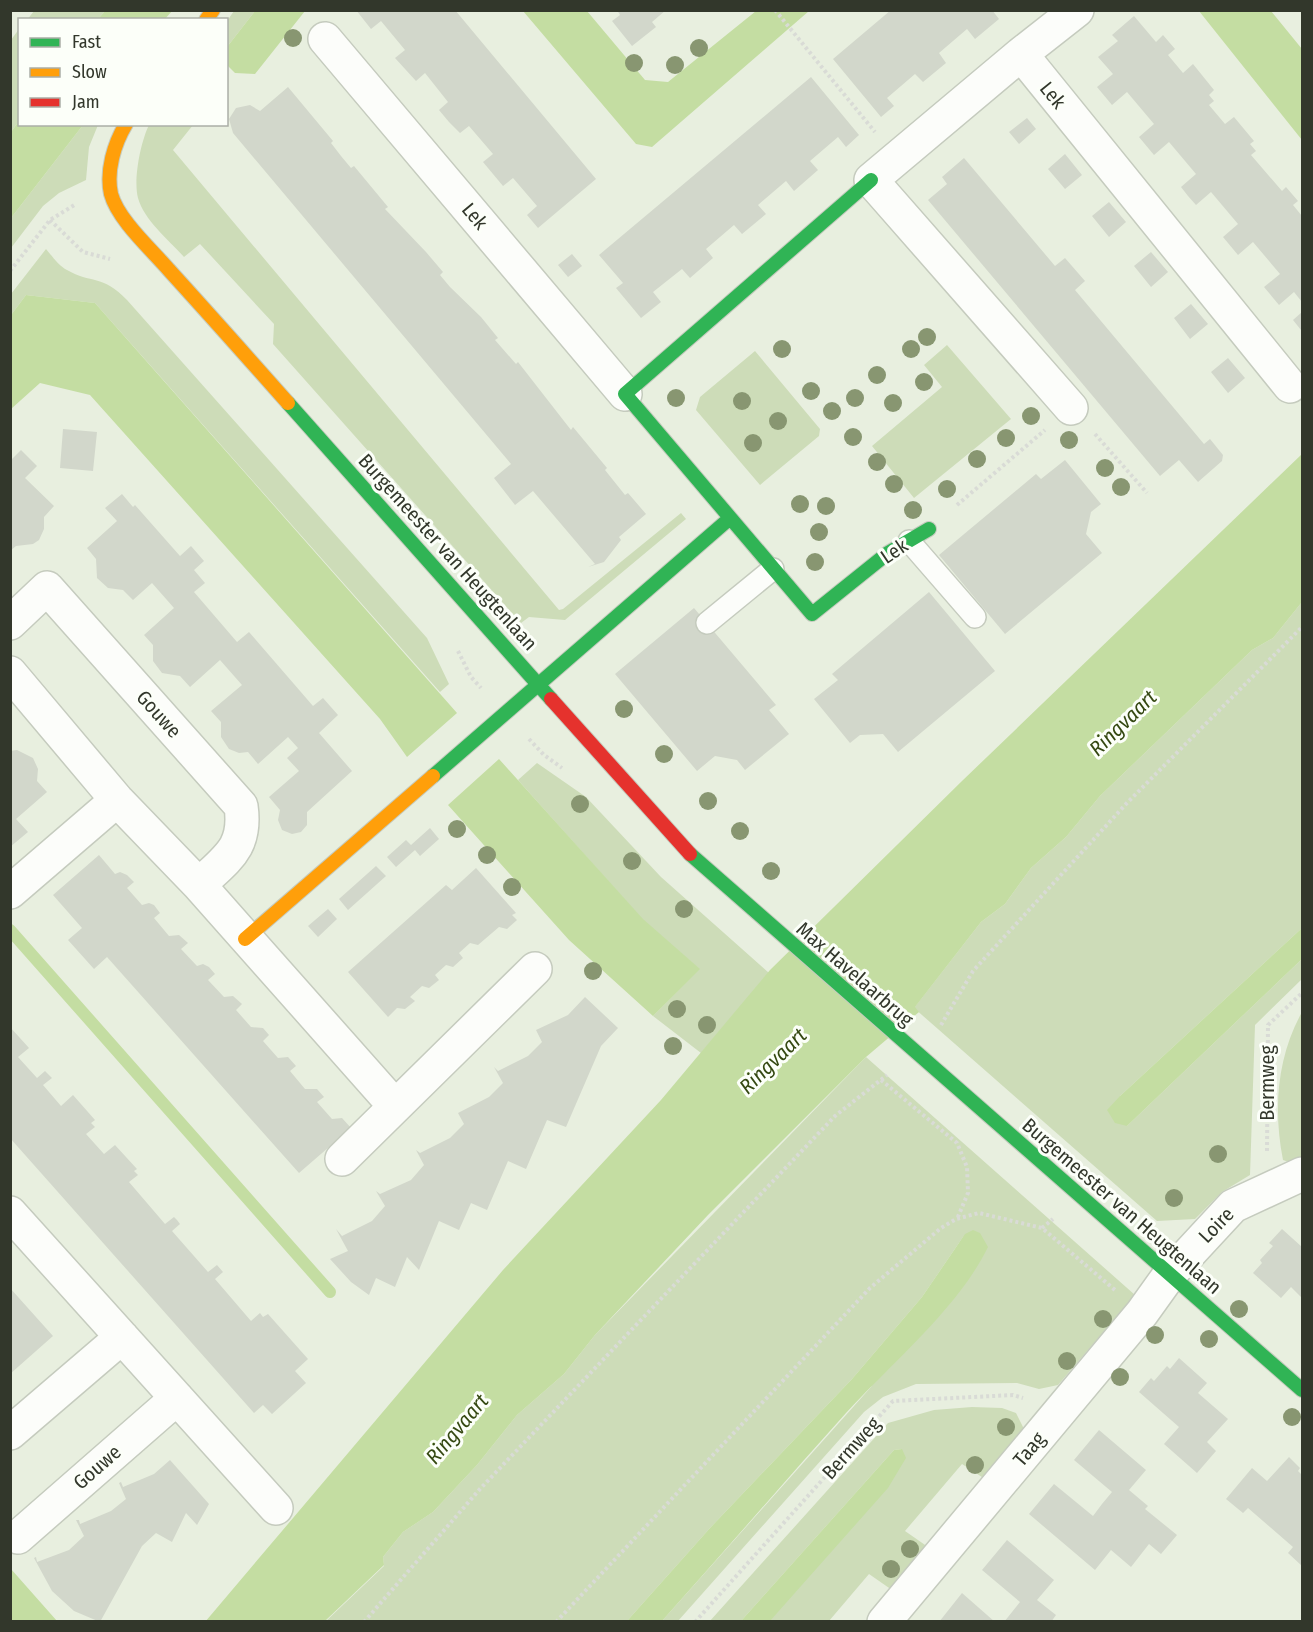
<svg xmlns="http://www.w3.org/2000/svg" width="1313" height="1632" font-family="'Fira Sans Condensed',sans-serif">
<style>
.green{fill:#cddcb8}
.water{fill:#c4dda2}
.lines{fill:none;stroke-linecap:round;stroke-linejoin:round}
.stream{stroke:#c4dda2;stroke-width:12}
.building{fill:#d2d7cb}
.lane-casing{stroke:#c5cbbe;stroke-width:24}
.street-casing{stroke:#c5cbbe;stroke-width:36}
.fast-casing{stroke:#c5cbbe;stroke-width:16}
.slow-casing{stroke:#c5cbbe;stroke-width:16}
.jam-casing{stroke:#c5cbbe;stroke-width:16}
.path{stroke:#d9dbd6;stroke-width:4;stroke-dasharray:3 3;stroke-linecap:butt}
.lane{stroke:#fcfdfa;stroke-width:21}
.street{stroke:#fcfdfa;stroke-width:33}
.fast{stroke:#30b455;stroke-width:14}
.slow{stroke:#ff9f0a;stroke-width:14}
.jam{stroke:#e5322d;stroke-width:14}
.tree{fill:#889671}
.labels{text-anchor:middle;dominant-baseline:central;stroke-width:6;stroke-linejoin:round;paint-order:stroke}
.street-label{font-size:20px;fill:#32372b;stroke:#fcfff9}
.water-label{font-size:21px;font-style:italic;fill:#354912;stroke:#fcfff9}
</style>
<rect width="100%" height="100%" fill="#e8efdf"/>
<path class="green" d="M34,11h71l-7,8 -71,1z
M234,11h21l-28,36v-26z
M19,29v92l-8,11v-92z
M83,125h15l-9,22 -3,33 -27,13 -16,13 -32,42v-30z
M149,125h44l-20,25 386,460 4,-1 118,-96 5,6 -121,101 -36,-3 -8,6 -248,-279 1,-20 -74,-80 -16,13c-15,-17 -40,-37 -46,-59 -5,-19 3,-57 11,-73z
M46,249c6,7 13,17 21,21 24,14 35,4 60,30l300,338 22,46 -9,8 -345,-389 -69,-8 -15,20v-21z
M947,345l64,74 -97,79 -42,-52 70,-59 -18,-22z
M755,351l65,78 -1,7 -59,49 -64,-75 4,-13z
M1302,602v326l-182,168 7,30 175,-167v20l-47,46 -5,150 -28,17 -27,27 -38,2 -243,-213 67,-86 24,-18 26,-36 35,-31 34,-41 152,-146 21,-12z
M537,763l49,34 75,80 108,96 -68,80 -48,-37 46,-47 -56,-49 -125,-140z
M1302,1012v148l-8,4 -11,-4c-10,-51 -6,-103 19,-148z
M866,1057l269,238 -77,90 -19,4 -22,-6 -101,1 -33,13 -19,15 -186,209h-16l209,-234 94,-153 -43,63 -70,82 -142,149 -83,93 -302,1 59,-56 -1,-9 20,-25 30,-20 44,-47 40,-50 47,-41 31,-39z
M972,1407l30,1 14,5 9,18 -40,48 -23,-15 -57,67 23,16 -36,43 -23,-16 -40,47h-60l133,-172 -8,1 -153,171 -32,1 179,-199 46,-13z"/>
<path class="water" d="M105,11v-1l67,1 -7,8h-67z
M255,11h50l-50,63 -20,-1 -8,-8v-18z
M523,11h64l58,69 23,2 88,-71h53l-157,136 -16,-3z
M1199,11h72l31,38v91z
M19,121l1,3 63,1 -72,93v-86z
M26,295l69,8 362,410 -50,44 -27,-38 -290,-324 -50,-12 -29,26v-94z
M1302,454v148l-29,36 -21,12 -152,146 -34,41 -35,31 -26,36 -24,18 -66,85 4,5 -53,45 -158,158 -113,120 -31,39 -47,41 -40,50 -44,47 -30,20 -20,25 1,8 -59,56 -120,1 298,-352 158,-170 109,-130 192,-189z
M499,759l144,160 57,50 -47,47 -84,-76 -121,-135z
M1302,928v31l-175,167 -12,-3 -8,-13 13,-14z
M973,1230l7,3 8,14c-29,60 -97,117 -142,166 -62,69 -122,139 -184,208h-35l83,-93 142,-149 70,-82 43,-63z
M902,1449l4,9 -18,30 -118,133h-29l153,-171z
M11,1569l46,52h-46z"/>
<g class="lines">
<path class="stream" d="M10,930l320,362"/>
</g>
<path class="building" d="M356,10h99l141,169 -58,49 -11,-13 10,-9 -24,-28 -10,8 -20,-24 10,-8 -24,-28 -9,7 -11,-11 -10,-12 9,-8 -23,-29 -9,8 -21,-23 10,-8 -24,-29 -10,8z
M617,10h49l-14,12 4,5 -24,19 -20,-25 8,-6z
M891,10h101l7,9 -24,20 -8,-10 -28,24 7,10 -23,19 -8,-8 -28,24 7,8 -13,11 -48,-58z
M1134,16l22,26 7,-7 12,14 -7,6 15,18 10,-9 21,26 -5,5 5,6 -5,4 16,19 9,-7 20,24 -4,3 6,7 -5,4 31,36 4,-4 12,14 -5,4 9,11v86l-8,-10 -15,13 -15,-18 16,-13 -27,-32 -15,13 -15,-18 15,-13 -27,-32 -15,13 -8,-9 -7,-9 15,-13 -27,-32 -15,13 -15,-18 15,-13 -27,-32 -15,13 -15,-18 16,-13 -15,-17 20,-16 -6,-6z
M811,77l48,58 -13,12 -8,-10 -28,24 8,9 -24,21 -8,-10 -28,24 8,9 -24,20 -8,-9 -28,24 7,9 -23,20 -8,-9 -29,23 8,10 -20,16 -25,-30 7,-5 -24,-28z
M288,87l45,54 -2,2 10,13 10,12 3,-2 34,41 -3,2 41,43 17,20 -3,3 10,12 31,30 17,21 -3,2 21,24 2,-2 53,68 2,-3 34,41 -2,2 20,25 3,-2 18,21 -27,23 2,3 -17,22 -16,5 7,-3 -62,-73 -18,14 -21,-27 17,-14 -278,-331 -4,-14 7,-11 14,-3 10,6z
M1027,118l9,11 -17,15 -10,-12z
M1065,154l17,21 -17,14 -17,-20z
M964,158l91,108 10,-8 20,23 -10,9 129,154 6,-5 13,16 -1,6 -24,21 -19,-22 -19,16 -232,-276 19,-16 -5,-7z
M1109,202l17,20 -17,15 -17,-21z
M1151,252l17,20 -17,15 -17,-21z
M572,254l10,12 -14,11 -10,-12z
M1191,304l17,20 -18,15 -16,-21z
M1302,312v16l-1,2 -8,-10z
M1228,358l17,20 -17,15 -17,-21z
M63,429l34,3 -4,39 -33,-3z
M21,450l16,16 -12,12 29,28 -10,11v12l-5,11 -6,4 -17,2 -6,5v-90z
M1065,460l36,44 -10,8 -5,22 16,19 -97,81 -66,-79 97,-81 5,5z
M122,494l11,13 2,-2 45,51 11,-10 13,15 -10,9 11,13 -11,9 43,50 12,-10 64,74 10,-8 15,17 -19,18 33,38 -45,41v13l-6,7 -9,2 -10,-4 -4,-10 2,-10 -11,-13 30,-26 -12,-13 11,-10 -10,-11 -30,27 -10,-12 -9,1 -10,-4 -8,-12v-15l-10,-11 31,-26 -22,-25 -30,27 -10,-11 -18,-3 -9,-12v-16l-9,-10 30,-27 -22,-25 -19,17 -10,-10 -15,-2 -11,-10 -1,-19 -9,-11 30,-27 -12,-13z
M929,592l66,79 -97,81 -15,-18 -23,1 -10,8 -36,-44 24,-19 -6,-6z
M694,608l82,97 -7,5 20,24 -44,36 -8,-10 -22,-4 -18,15 -82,-97z
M17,750l16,8 5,11 -1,12 10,11 -31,27 12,13 -18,15v-96z
M430,828l9,11 -19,17 -5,-6 -19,17 -9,-10 19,-17 5,5z
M99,855l16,19 5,-2 7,3 7,7 -7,6 15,17 7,-2 5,2 6,8 -6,5 15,18 10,-1 9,8 -7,6 16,17 6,-2 6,3 6,7 -7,6 16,17 9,-1 9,8 -6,6 15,17 12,1 6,7 -6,6 15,17 10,-1 8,9 -6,5 15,18h12l7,8 -7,5 15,17 10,-1 9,10 -52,45 -192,-216 -13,12 -26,-29 14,-12 -29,-33z
M376,866l10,10 -38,34 -9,-11z
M476,868l40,45 -4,2 5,5 -10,9 -8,-2 -21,18 -8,-2 -11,10 4,5 -10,9 -7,-2 -11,10 4,5 -10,8 -7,-2 -12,11 5,4 -10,8 -8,-1 -9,9 -40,-45 98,-87 6,5z
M328,909l9,10 -19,18 -10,-11z
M585,997l33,31 -17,18 -35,81 -19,-7 -21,49 -18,-8 -21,49 -16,-7 -12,27 -20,-9 -20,49 -12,-13 -12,30 -19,-9 -7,17 -18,-13 -21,-23 18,-8 -12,-22 6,7 30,-15 13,-15 -9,-15 4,3 31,-14 13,-15 -8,-15 4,3 30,-15 14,-14 -6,-11 31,-16 14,-14 -9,-16 4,4 30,-15 14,-14 -6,-12 32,-15z
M10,1027l19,21 -11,9 19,21 8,-7 7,7 -9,7 18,21 12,-11 22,25 -4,3 4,4 -9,7 18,20 11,-9 22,24 -3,2 4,4 -9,7 36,42 9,-7 3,3 3,4 -8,7 36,41 9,-7 6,7 -8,7 36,42 9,-8 3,4 5,-3 40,45 -13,12 11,12 -34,31 -9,-9 -9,8 -244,-275z
M1282,1229l20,18v51l-11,-11 -10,11 -28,-25 9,-10 -2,-3 13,-14 -4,-3z
M10,1288l43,48 -43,38z
M1179,1358l28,25 -9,10 30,26 -21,23 9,9 -19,22 -33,-29 15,-17 -40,-35 12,-14 3,3 13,-15 3,3z
M1099,1430l47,40 -17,20 19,16 -3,3 32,26 -16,19 -12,-10 -18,23 -20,-17 -16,20 -66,-56 25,-30 39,32 9,-12 10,-12 -38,-32z
M1289,1457l11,11 -2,3 4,4v91l-14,-13 5,-6 -45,-39 -5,5 -17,-14 26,-31 15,13z
M170,1460l39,44 -12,21 -11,-12 -14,29 -16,-9 -14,13 -42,76 -26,-11 -22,-20 -18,-33 2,-1 1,5 32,-12 15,-14 -8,-16h3l1,4 31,-13 15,-12 -7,-16 2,-1 2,5 31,-13z
M1007,1540l47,40 -17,20 19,15 -5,7h-47l16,-20 -38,-32z
M962,1593l33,29h-56z"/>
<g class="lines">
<defs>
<path id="lane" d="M909,541l66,76
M707,623l66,-54"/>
<path id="street" d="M325,39l300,355
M1021,54l269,332
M1071,408l-200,-228 150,-126 56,-44
M10,623l37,-35 194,218c6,42 -14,52 -42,79
M10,673l107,127 82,85 195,220
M10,892l107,-92
M342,1159l193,-190
M10,1213l266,295
M10,1433l112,-96
M18,1537l159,-139
M884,1622l258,-309 28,-39 63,-68 69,-32"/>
<path id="fast" d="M871,180l-246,214 187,220 76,-61 41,-24
M288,403l263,296
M433,776l296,-257
M690,854l612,536"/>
<path id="slow" d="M206,20l7,-10
M126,124c-12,20 -20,47 -15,70 7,26 41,56 58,76 40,44 80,89 119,133
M245,939l188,-163"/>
<path id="jam" d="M551,699l139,155"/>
</defs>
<use href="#lane" class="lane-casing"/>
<use href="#street" class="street-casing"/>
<use href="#fast" class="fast-casing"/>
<use href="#slow" class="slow-casing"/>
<use href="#jam" class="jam-casing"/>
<path class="path" d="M775,10l100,122
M50,220l33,32 27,7
M10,271l40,-51 26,-16
M1095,434l52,59
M957,505l88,-75
M458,651l13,26 10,11
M529,739l15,16 18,13
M941,1025l32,-54 153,-167 176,-177
M881,1080l76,63 10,24 1,26 -11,26
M1267,1151l1,-126 34,-32
M1042,1228l11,-9
M364,1622l116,-133 355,-373 52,-41
M556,1622l314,-334 71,-60 15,-9 23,-6 63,15 73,62
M695,1622l198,-221 120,-6 10,3"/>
<use href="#lane" class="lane"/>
<use href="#street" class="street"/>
<use href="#fast" class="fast"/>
<use href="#slow" class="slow"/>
<use href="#jam" class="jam"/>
</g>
<g class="tree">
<circle cx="293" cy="38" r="9"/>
<circle cx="699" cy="48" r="9"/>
<circle cx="634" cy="63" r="9"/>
<circle cx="675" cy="65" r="9"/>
<circle cx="927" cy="337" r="9"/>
<circle cx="782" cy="349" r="9"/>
<circle cx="911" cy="349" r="9"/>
<circle cx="877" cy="375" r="9"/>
<circle cx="924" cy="382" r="9"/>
<circle cx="811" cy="391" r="9"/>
<circle cx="676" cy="398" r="9"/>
<circle cx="855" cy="398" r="9"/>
<circle cx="742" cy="401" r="9"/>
<circle cx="893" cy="403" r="9"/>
<circle cx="832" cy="411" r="9"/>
<circle cx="1031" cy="416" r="9"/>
<circle cx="778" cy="421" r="9"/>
<circle cx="853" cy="437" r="9"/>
<circle cx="1006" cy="438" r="9"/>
<circle cx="1069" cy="440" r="9"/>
<circle cx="753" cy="443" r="9"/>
<circle cx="977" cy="459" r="9"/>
<circle cx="877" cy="462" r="9"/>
<circle cx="1105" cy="468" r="9"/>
<circle cx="894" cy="484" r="9"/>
<circle cx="1121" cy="487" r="9"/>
<circle cx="947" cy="489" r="9"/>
<circle cx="800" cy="504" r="9"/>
<circle cx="826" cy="506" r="9"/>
<circle cx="913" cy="510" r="9"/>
<circle cx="819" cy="532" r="9"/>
<circle cx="815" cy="562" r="9"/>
<circle cx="624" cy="709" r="9"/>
<circle cx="664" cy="754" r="9"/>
<circle cx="708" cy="801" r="9"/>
<circle cx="580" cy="804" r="9"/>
<circle cx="457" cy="829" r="9"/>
<circle cx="740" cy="831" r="9"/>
<circle cx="487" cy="855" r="9"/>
<circle cx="632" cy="861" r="9"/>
<circle cx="771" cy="871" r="9"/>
<circle cx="512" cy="887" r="9"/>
<circle cx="684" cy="909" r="9"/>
<circle cx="593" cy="971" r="9"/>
<circle cx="677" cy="1009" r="9"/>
<circle cx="707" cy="1025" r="9"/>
<circle cx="673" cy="1046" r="9"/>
<circle cx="1218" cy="1154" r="9"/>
<circle cx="1174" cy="1198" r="9"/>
<circle cx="1239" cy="1309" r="9"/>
<circle cx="1103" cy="1319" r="9"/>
<circle cx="1155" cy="1335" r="9"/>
<circle cx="1209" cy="1339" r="9"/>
<circle cx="1067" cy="1361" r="9"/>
<circle cx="1120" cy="1377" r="9"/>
<circle cx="1292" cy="1417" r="9"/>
<circle cx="1006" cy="1427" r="9"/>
<circle cx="975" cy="1465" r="9"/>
<circle cx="910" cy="1549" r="9"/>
<circle cx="891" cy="1569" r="9"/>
</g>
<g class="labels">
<g class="street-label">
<text transform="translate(1053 95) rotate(51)">Lek</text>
<text transform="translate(475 216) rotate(50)">Lek</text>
<text transform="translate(894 551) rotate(-34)">Lek</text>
<text transform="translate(448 552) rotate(48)">Burgemeester van Heugtenlaan</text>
<text transform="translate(159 714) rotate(48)">Gouwe</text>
<text transform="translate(855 974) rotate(41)">Max Havelaarbrug</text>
<text transform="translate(1267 1083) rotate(-90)">Bermweg</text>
<text transform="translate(1122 1206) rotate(41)">Burgemeester van Heugtenlaan</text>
<text transform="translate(1216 1225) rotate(-46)">Loire</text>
<text transform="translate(851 1448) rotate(-48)">Bermweg</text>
<text transform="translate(1029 1449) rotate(-50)">Taag</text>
<text transform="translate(97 1467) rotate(-41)">Gouwe</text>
</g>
<g class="water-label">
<text transform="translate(1123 723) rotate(-44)">Ringvaart</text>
<text transform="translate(773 1061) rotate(-44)">Ringvaart</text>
<text transform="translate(457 1429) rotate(-50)">Ringvaart</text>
</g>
</g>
<rect width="1313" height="1632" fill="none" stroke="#32372b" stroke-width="24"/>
<rect x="18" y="18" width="210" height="108" fill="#fcfff9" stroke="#abafa7" stroke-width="1.5"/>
<rect x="30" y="38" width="30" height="9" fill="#30b455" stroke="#abafa7" stroke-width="1.5"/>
<text x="72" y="48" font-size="18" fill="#32372b">Fast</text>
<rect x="30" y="68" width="30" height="9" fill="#ff9f0a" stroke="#abafa7" stroke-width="1.5"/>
<text x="72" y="78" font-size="18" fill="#32372b">Slow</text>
<rect x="30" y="98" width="30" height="9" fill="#e5322d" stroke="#abafa7" stroke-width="1.5"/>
<text x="72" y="108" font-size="18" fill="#32372b">Jam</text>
</svg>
